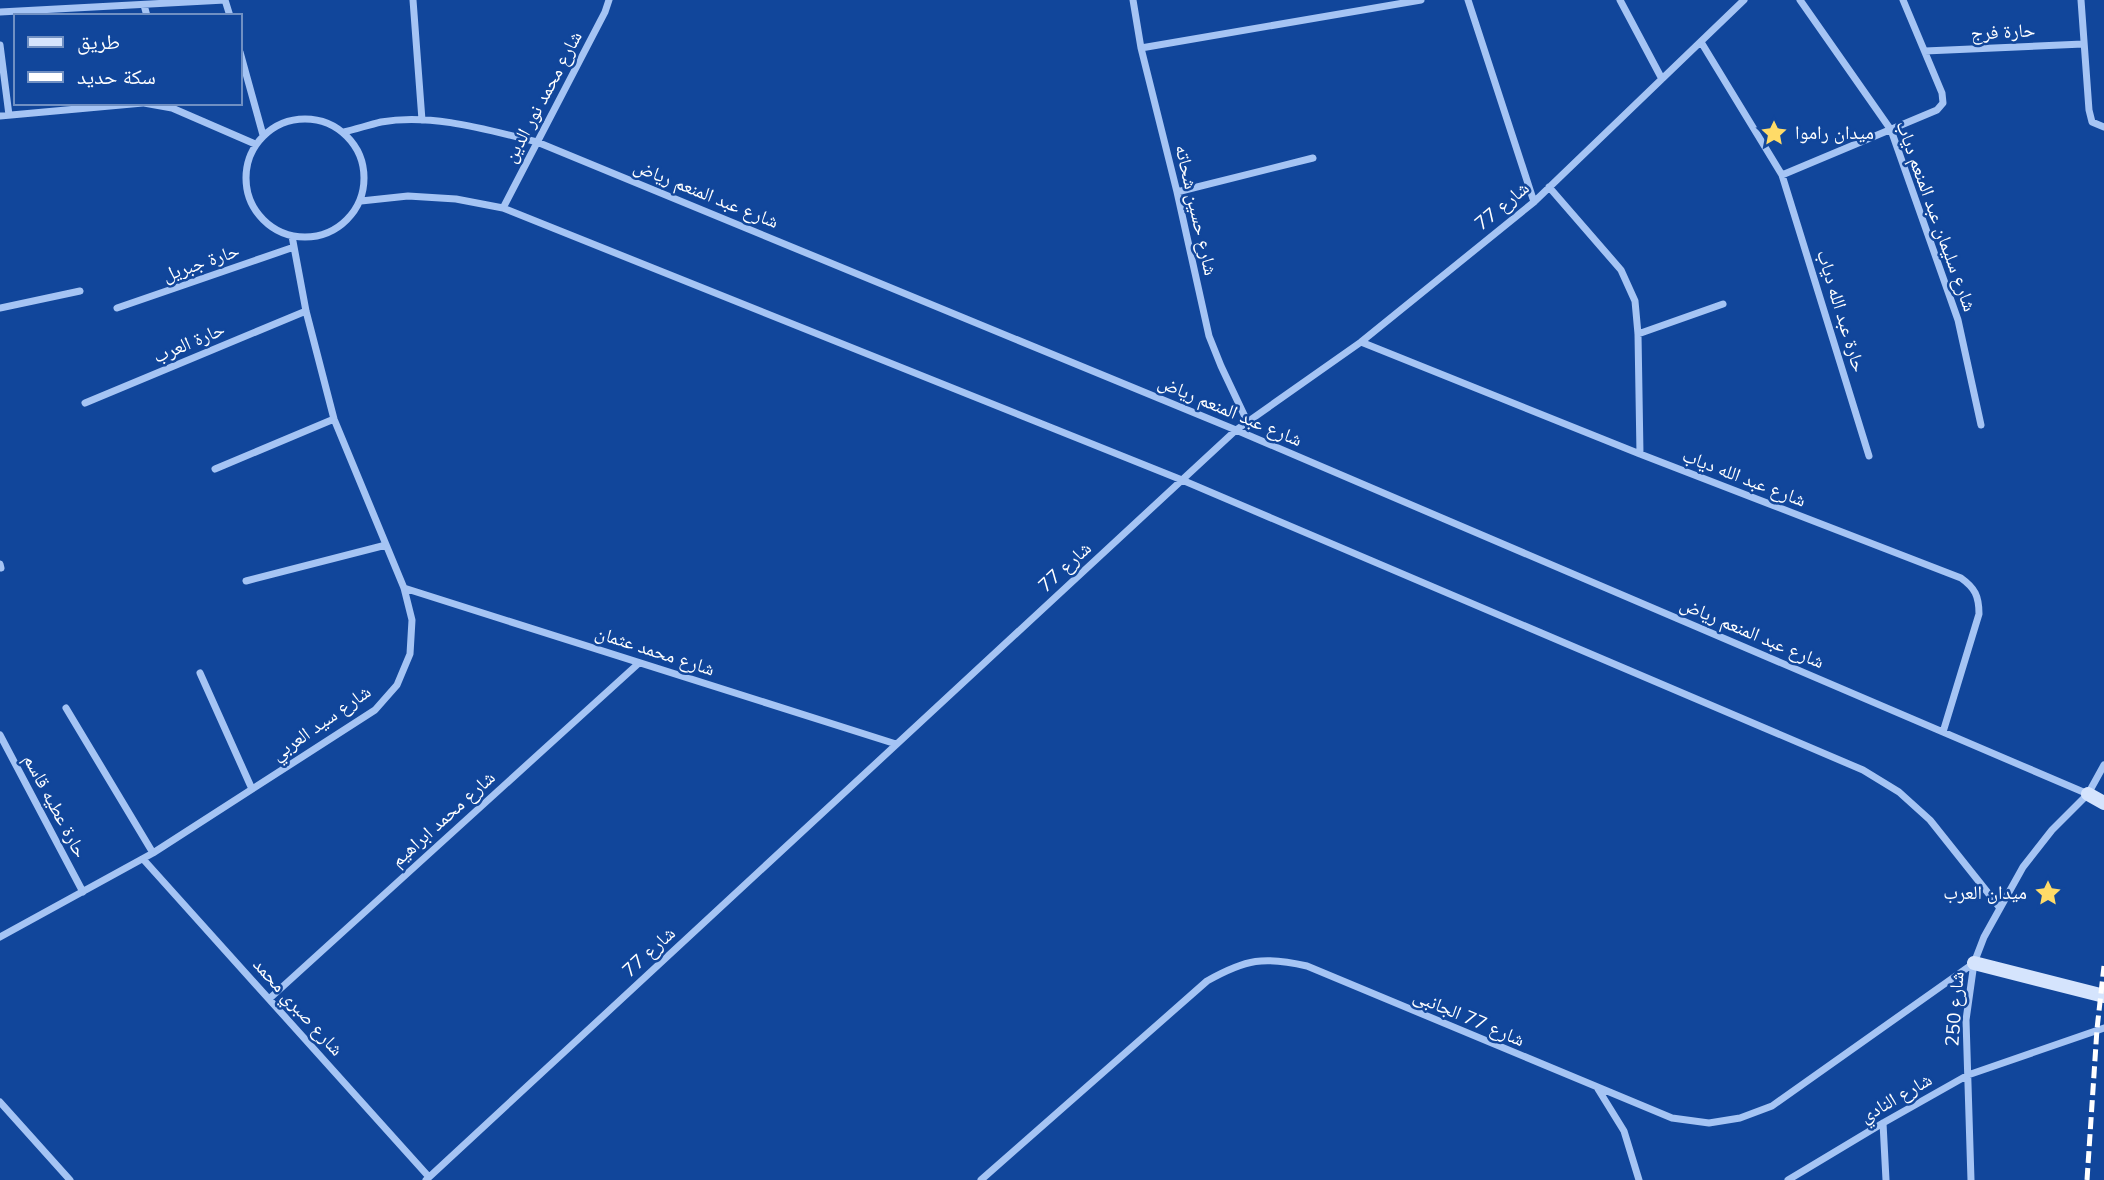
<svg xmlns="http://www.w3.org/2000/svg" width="2104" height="1180" font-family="'Nunito Sans','Noto Naskh Arabic',sans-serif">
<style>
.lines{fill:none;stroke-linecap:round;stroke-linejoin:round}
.street{stroke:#a5c4f4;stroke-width:7}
.secondary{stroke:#d5e4fd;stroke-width:14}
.rail{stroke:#fff;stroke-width:5;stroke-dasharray:12 5;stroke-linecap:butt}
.labels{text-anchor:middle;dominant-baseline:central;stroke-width:5;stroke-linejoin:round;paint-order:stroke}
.street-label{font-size:19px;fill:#fff;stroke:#11469b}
.poi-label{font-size:19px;fill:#fff;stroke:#11469b;text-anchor:start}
</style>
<rect width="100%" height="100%" fill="#11469b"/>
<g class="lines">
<path class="street" d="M225,0l5,16
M413,0l9,120
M1133,0l8,48 36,144 32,144 12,30 26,55
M1468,0l66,202
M1620,0l42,79
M1800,0l91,130 67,190 23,105
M2081,0l8,110 3,12 12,5
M144,5l3,11
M0,12l225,-12
M1701,42l81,133 87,281
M0,45l9,70
M1141,48l280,-48
M1925,51l158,-7
M240,52l23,83
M144,103l28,5 83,36
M0,116l143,-13
M246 178a59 59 0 1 1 118 0a59 59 0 1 1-118 0Z
M344,132c12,-3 25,-7 37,-10 51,-9 107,8 156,20l699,288 852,364
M1782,175l155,-65 6,-7 -1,-10 -39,-93
M1549,187l72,83 14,31 3,33 2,120
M1177,192l136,-34
M361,201l47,-5 48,3 47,9 679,272 681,290 36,22 31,28 70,88
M503,208l102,-196 4,-12
M0,308l80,-17
M117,308l177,-61
M1638,334l85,-30
M1361,342l279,112 321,124c14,10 18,18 18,36l-36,118
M85,403l221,-92
M215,469l119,-50
M0,564l1,4
M246,581l140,-36
M404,588l492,156
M200,673l52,116
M66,708l87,145
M0,735l83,157
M143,859l286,318
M0,937l153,-84 222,-143 22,-25 13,-31 2,-34 -8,-32 -70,-169 -28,-108 -14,-75
M269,999l370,-336
M1598,1089l26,42 15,49
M0,1102l70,78
M1883,1123l3,57
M426,1180l810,-750 125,-88 173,-140 210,-202
M981,1180l226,-199c39,-22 57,-25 100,-15l365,152 37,5 31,-5 32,-12 202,-143
M1788,1180l95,-57 85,-48 136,-47
M1971,1180l-5,-160 8,-57 10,-26 39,-70 29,-37 36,-36 16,-29"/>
<path class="secondary" d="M2088,794l16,9
M1974,963l130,33"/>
<path class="rail" d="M2087,1180l10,-151 7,-63"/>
</g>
<defs>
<symbol id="sight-bare" viewBox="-9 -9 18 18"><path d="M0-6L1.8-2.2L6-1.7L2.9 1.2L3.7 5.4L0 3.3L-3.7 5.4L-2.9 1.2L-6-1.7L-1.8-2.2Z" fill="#ffdb68" stroke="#11469b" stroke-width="2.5" paint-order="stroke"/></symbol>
</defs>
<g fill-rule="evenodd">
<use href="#sight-bare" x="1755" y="114" width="38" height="38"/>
<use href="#sight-bare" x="2029" y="874" width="38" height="38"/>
</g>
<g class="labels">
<g class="street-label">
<text transform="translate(2003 32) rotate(-3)">حارة فرج</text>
<text transform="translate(543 97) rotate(-62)">شارع محمد نور الدين</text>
<text transform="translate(706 194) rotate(22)">شارع عبد المنعم رياض</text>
<text transform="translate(1502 206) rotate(-40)">شارع 77</text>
<text transform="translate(1196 210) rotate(77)">شارع حسين شحاته</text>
<text transform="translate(1936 216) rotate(70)">شارع سليمان عبد المنعم دياب</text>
<text transform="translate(201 263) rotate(-19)">حارة جبريل</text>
<text transform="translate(1841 311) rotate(73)">حارة عبد الله دياب</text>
<text transform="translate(189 343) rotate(-23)">حارة العرب</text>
<text transform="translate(1230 411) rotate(23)">شارع عبد المنعم رياض</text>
<text transform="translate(1744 478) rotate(21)">شارع عبد الله دياب</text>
<text transform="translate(1065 567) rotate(-43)">شارع 77</text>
<text transform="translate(1752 633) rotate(23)">شارع عبد المنعم رياض</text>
<text transform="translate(655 651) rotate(18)">شارع محمد عثمان</text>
<text transform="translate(321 723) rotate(-35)">شارع سيد العربي</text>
<text transform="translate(55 806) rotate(62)">حارة عطيه قاسم</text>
<text transform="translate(443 819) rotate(-42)">شارع محمد ابراهيم</text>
<text transform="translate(649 952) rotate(-43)">شارع 77</text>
<text transform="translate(298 1007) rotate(48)">شارع صبري محمد</text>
<text transform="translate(1955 1009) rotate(-86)">شارع 250</text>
<text transform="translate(1469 1018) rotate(23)">شارع 77 الجانبى</text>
<text transform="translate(1896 1098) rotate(-30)">شارع النادي</text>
</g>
<g class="poi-label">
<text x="1795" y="133">ميدان راموا</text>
<text x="2027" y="893" text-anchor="end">ميدان العرب</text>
</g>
</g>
<rect x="14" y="14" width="228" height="91" fill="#11469b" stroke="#7090c3" stroke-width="2"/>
<rect x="28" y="37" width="35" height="10" fill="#d5e4fd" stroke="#7090c3" stroke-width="2"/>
<text x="77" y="49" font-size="21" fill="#ffffff">طريق</text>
<rect x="28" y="72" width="35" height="10" fill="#ffffff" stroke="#7090c3" stroke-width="2"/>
<text x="77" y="84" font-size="21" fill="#ffffff">سكة حديد</text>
</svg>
